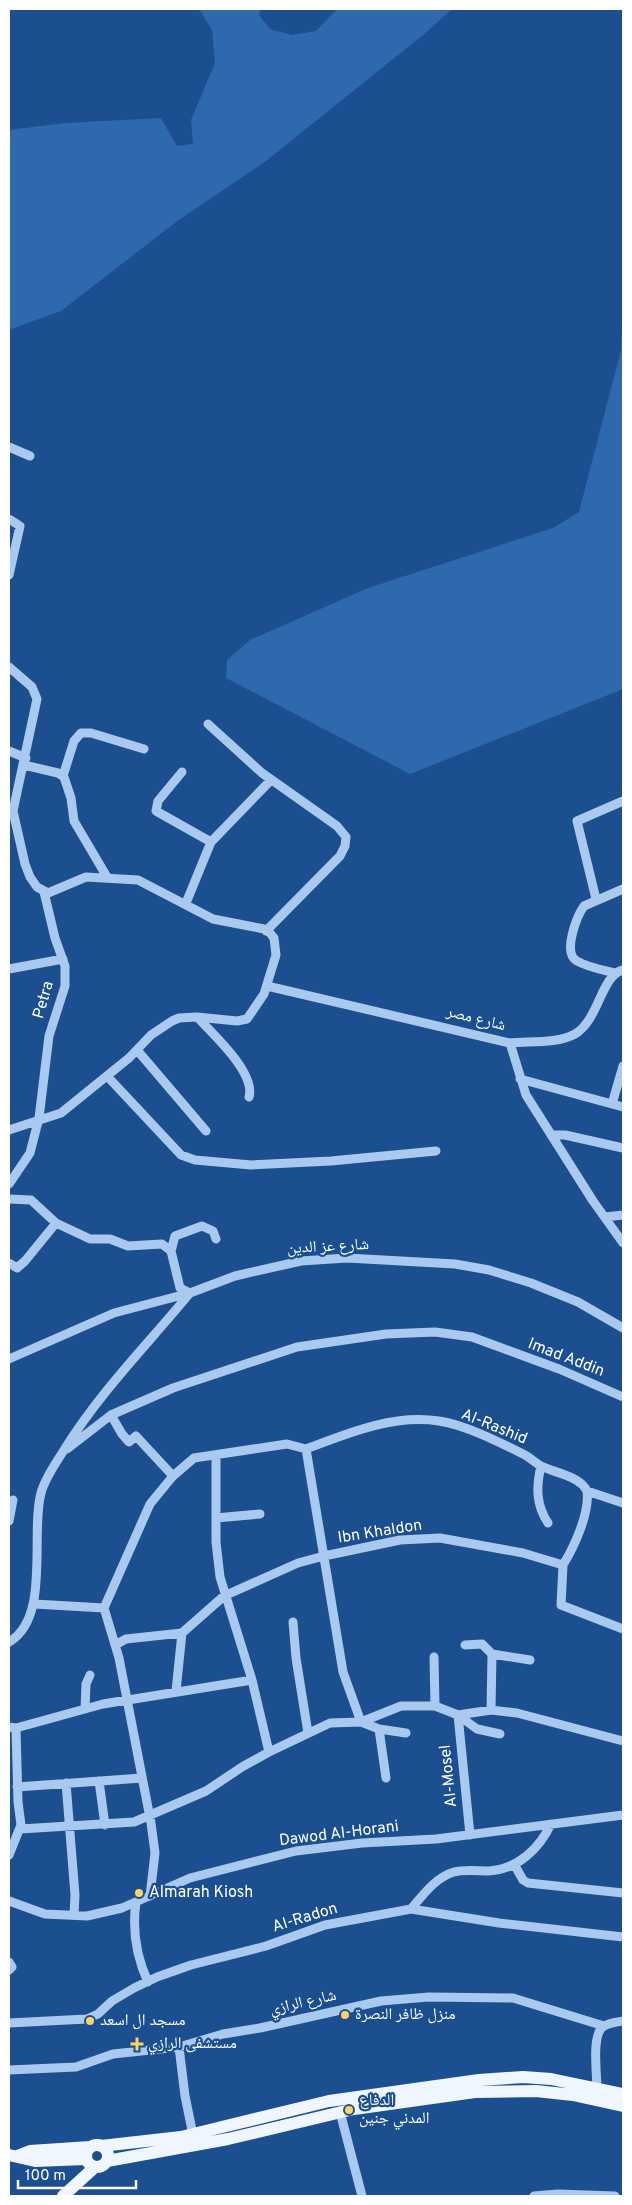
<svg xmlns="http://www.w3.org/2000/svg" width="632" height="2205" font-family="Overpass,'Noto Naskh Arabic',sans-serif">
<style>
.green{fill:#2e69ad}
.lines{fill:none;stroke-linecap:round;stroke-linejoin:round}
.minor{stroke:#a9c9ee;stroke-width:9}
.major{stroke:#f0f6ff;stroke-width:12}
.poi-dot{fill:#ffd166;stroke:#1b4f8f;stroke-width:2}
.labels{text-anchor:middle;dominant-baseline:central;stroke-width:4.5;stroke-linejoin:round;paint-order:stroke}
.street-label{font-size:16px;fill:#fff;stroke:#1b4f8f}
.poi-label{font-size:16px;fill:#fff;stroke:#1b4f8f;text-anchor:start}
</style>
<rect width="100%" height="100%" fill="#1b4f8f"/>
<path class="green" d="M199,9h62l-2,6 11,14 22,6 24,-4 21,-22h115l-29,26 -157,126 -90,61 -115,89 -52,19v-200l56,-7 96,-5 16,28 16,-2 -2,-24 24,-57 -3,-33z
M623,298v391l-213,85 -184,-96 1,-18 23,-20 118,-52 185,-60 26,-16 42,-162z"/>
<g class="lines">
<path class="minor" d="M9,447l21,9
M9,519l11,7 -11,49
M9,667l23,20 5,12 -24,112 12,53 5,13 7,10 11,6 38,-16 52,3 75,39 51,10 6,4 4,5 2,17 -12,39 -17,25 -10,2 -40,-4 -18,1 -7,3 -21,14 -22,23 -68,55 -52,17
M208,724l54,49 75,53 9,11 -1,9 -5,10 -74,75
M9,751l17,7
M24,765l34,8 6,4 7,21 3,23 33,56
M182,772l-24,29 -2,10 55,31
M63,776l11,-35 7,-8h10l53,16
M596,899l-19,-78 46,-20
M186,903l25,-61 60,-62
M9,969l54,-10
M615,973c-12,-3 -28,-6 -38,-12 -15,-8 0,-45 7,-55l39,-17
M267,986l243,57 16,52 67,106 30,42
M197,1017c16,17 59,56 52,80
M510,1043c20,-2 47,1 65,-9 24,-14 26,-59 48,-64
M137,1050l69,81
M107,1076l74,79 14,5 56,5 80,-4 105,-10
M520,1079l103,28
M612,1104l11,-38
M551,1135h14l58,13
M9,1184l21,-31 9,-35 10,-82 16,-50v-20l-10,-28 -11,-46
M9,1199l22,1 25,23 34,16h20l18,7 34,-2 9,7 9,37 10,5c-43,52 -90,99 -126,157 -8,13 -19,28 -23,43 -11,41 10,125 -32,149
M605,1217l18,-2
M171,1251l4,-15 27,-10 11,5 3,8
M9,1263l8,5 8,-7 31,-38
M9,1359l105,-46 76,-20 45,-17 66,-15 46,-3 108,6 34,6 42,13 47,19 45,26
M111,1415l11,19 7,8 7,-6 37,40
M67,1449l44,-34 62,-27 124,-41 89,-13 49,-2 37,5 87,32 64,28
M306,1449c42,-16 87,-35 133,-28 27,4 62,22 86,34 6,3 10,8 16,11 14,7 39,10 46,25 3,22 -13,56 -24,74
M306,1449l37,223 18,50 18,7 7,49
M216,1455v87l4,35 32,103 17,72
M541,1466c-5,21 -5,39 7,57
M587,1491l36,12
M216,1518l44,-4
M9,1521l4,-21
M34,1604l70,4 15,50 32,165 4,30 -5,43
M104,1608l46,-104 23,-28 21,-18 93,-14 19,5
M293,1622l3,36 12,75
M115,1645l11,-6 56,-6 42,-37 74,-33 26,-7 76,-16 40,-2 83,15 40,12 -2,40 62,24
M465,1645l17,-1 10,10
M434,1657l1,49
M176,1691l6,-58
M85,1709l1,-25 4,-9
M491,1710l1,-56 38,6
M458,1715l12,120
M458,1715l19,14 23,5
M9,1727l7,1 87,-24 149,-24
M379,1729l27,4
M99,1781l6,44
M66,1783l9,112 -1,20
M17,1787l125,-9
M20,1829l114,-7 72,-31 36,-24 27,-15 61,-29 31,-1 40,-16h34l23,9 33,-5 26,3 106,28
M9,1855l12,-30 -3,-23 -2,-74
M514,1864l9,16 5,3 95,10
M9,1901l36,13 42,2 35,-8 68,-30 106,-27 66,-8 74,-4 187,-24
M136,1902c-4,28 0,54 12,80
M411,1909c12,-14 25,-32 43,-37 11,-3 24,-1 35,-1 29,-2 50,-22 62,-47
M9,1962l3,5 -3,3
M9,2023l78,-4 11,-5 14,-13 22,-13 23,-11 34,-12 75,-19 59,-21 86,-16 88,14 124,14
M179,2047l6,49 8,39
M9,2070l67,-3 37,-13 66,-7 44,-13 37,-6 121,-27 48,-4 84,1 91,28
M597,2093c1,-13 -7,-59 7,-67 5,-3 13,-4 19,-5
M340,2112l22,84
M534,2196l24,-2 57,2"/>
<path class="major" d="M86 2156a11 11 0 1 1 22 0a11 11 0 1 1-22 0Z
M101,2146l80,-9 148,-36 150,-21 44,-3 28,2 72,15
M9,2155l26,6 51,-2
M17,2156l13,-5 60,-4
M107,2161l121,-22 126,-30 121,-17 61,-1 37,4 50,11
M63,2196l32,-29"/>
</g>
<g class="poi-dot">
<circle cx="139" cy="1893" r="5"/>
<circle cx="345" cy="2015" r="5"/>
<circle cx="90" cy="2021" r="5"/>
<path d="M134.5 2036.5h5v5h5v5h-5v5h-5v-5h-5v-5h5z"/>
<circle cx="349" cy="2110" r="5"/>
</g>
<g class="labels">
<g class="street-label">
<text transform="translate(44 1000) rotate(-74)">Petra</text>
<text transform="translate(476 1019) rotate(14)">شارع مصر</text>
<text transform="translate(328 1247) rotate(-3)">شارع عز الدين</text>
<text transform="translate(566 1358) rotate(21)">Imad Addin</text>
<text transform="translate(494 1427) rotate(22)">Al-Rashid</text>
<text transform="translate(380 1532) rotate(-9)">Ibn Khaldon</text>
<text transform="translate(449 1776) rotate(-96)">Al-Mosel</text>
<text transform="translate(339 1834) rotate(-7)">Dawod Al-Horani</text>
<text transform="translate(305 1918) rotate(-17)">Al-Radon</text>
<text transform="translate(303 2003) rotate(-13)">شارع الرازي</text>
</g>
<g class="poi-label">
<text x="149" y="1893">Almarah Kiosh</text>
<text x="355" y="2015">منزل ظافر النصرة</text>
<text x="100" y="2021">مسجد ال اسعد</text>
<text x="148" y="2044">مستشفى الرازي</text>
<text x="359" y="2101">الدفاع<tspan x="359" dy="18">المدني جنين</tspan></text>
</g>
</g>
<rect width="632" height="2205" fill="none" stroke="#ffffff" stroke-width="20"/>
<path d="M18 2180v8h118v-8" fill="none" stroke="#ffffff" stroke-width="2.5"/>
<text x="25" y="2180" font-size="15" fill="#ffffff" stroke="#1b4f8f" stroke-width="4" paint-order="stroke">100 m</text>
</svg>
